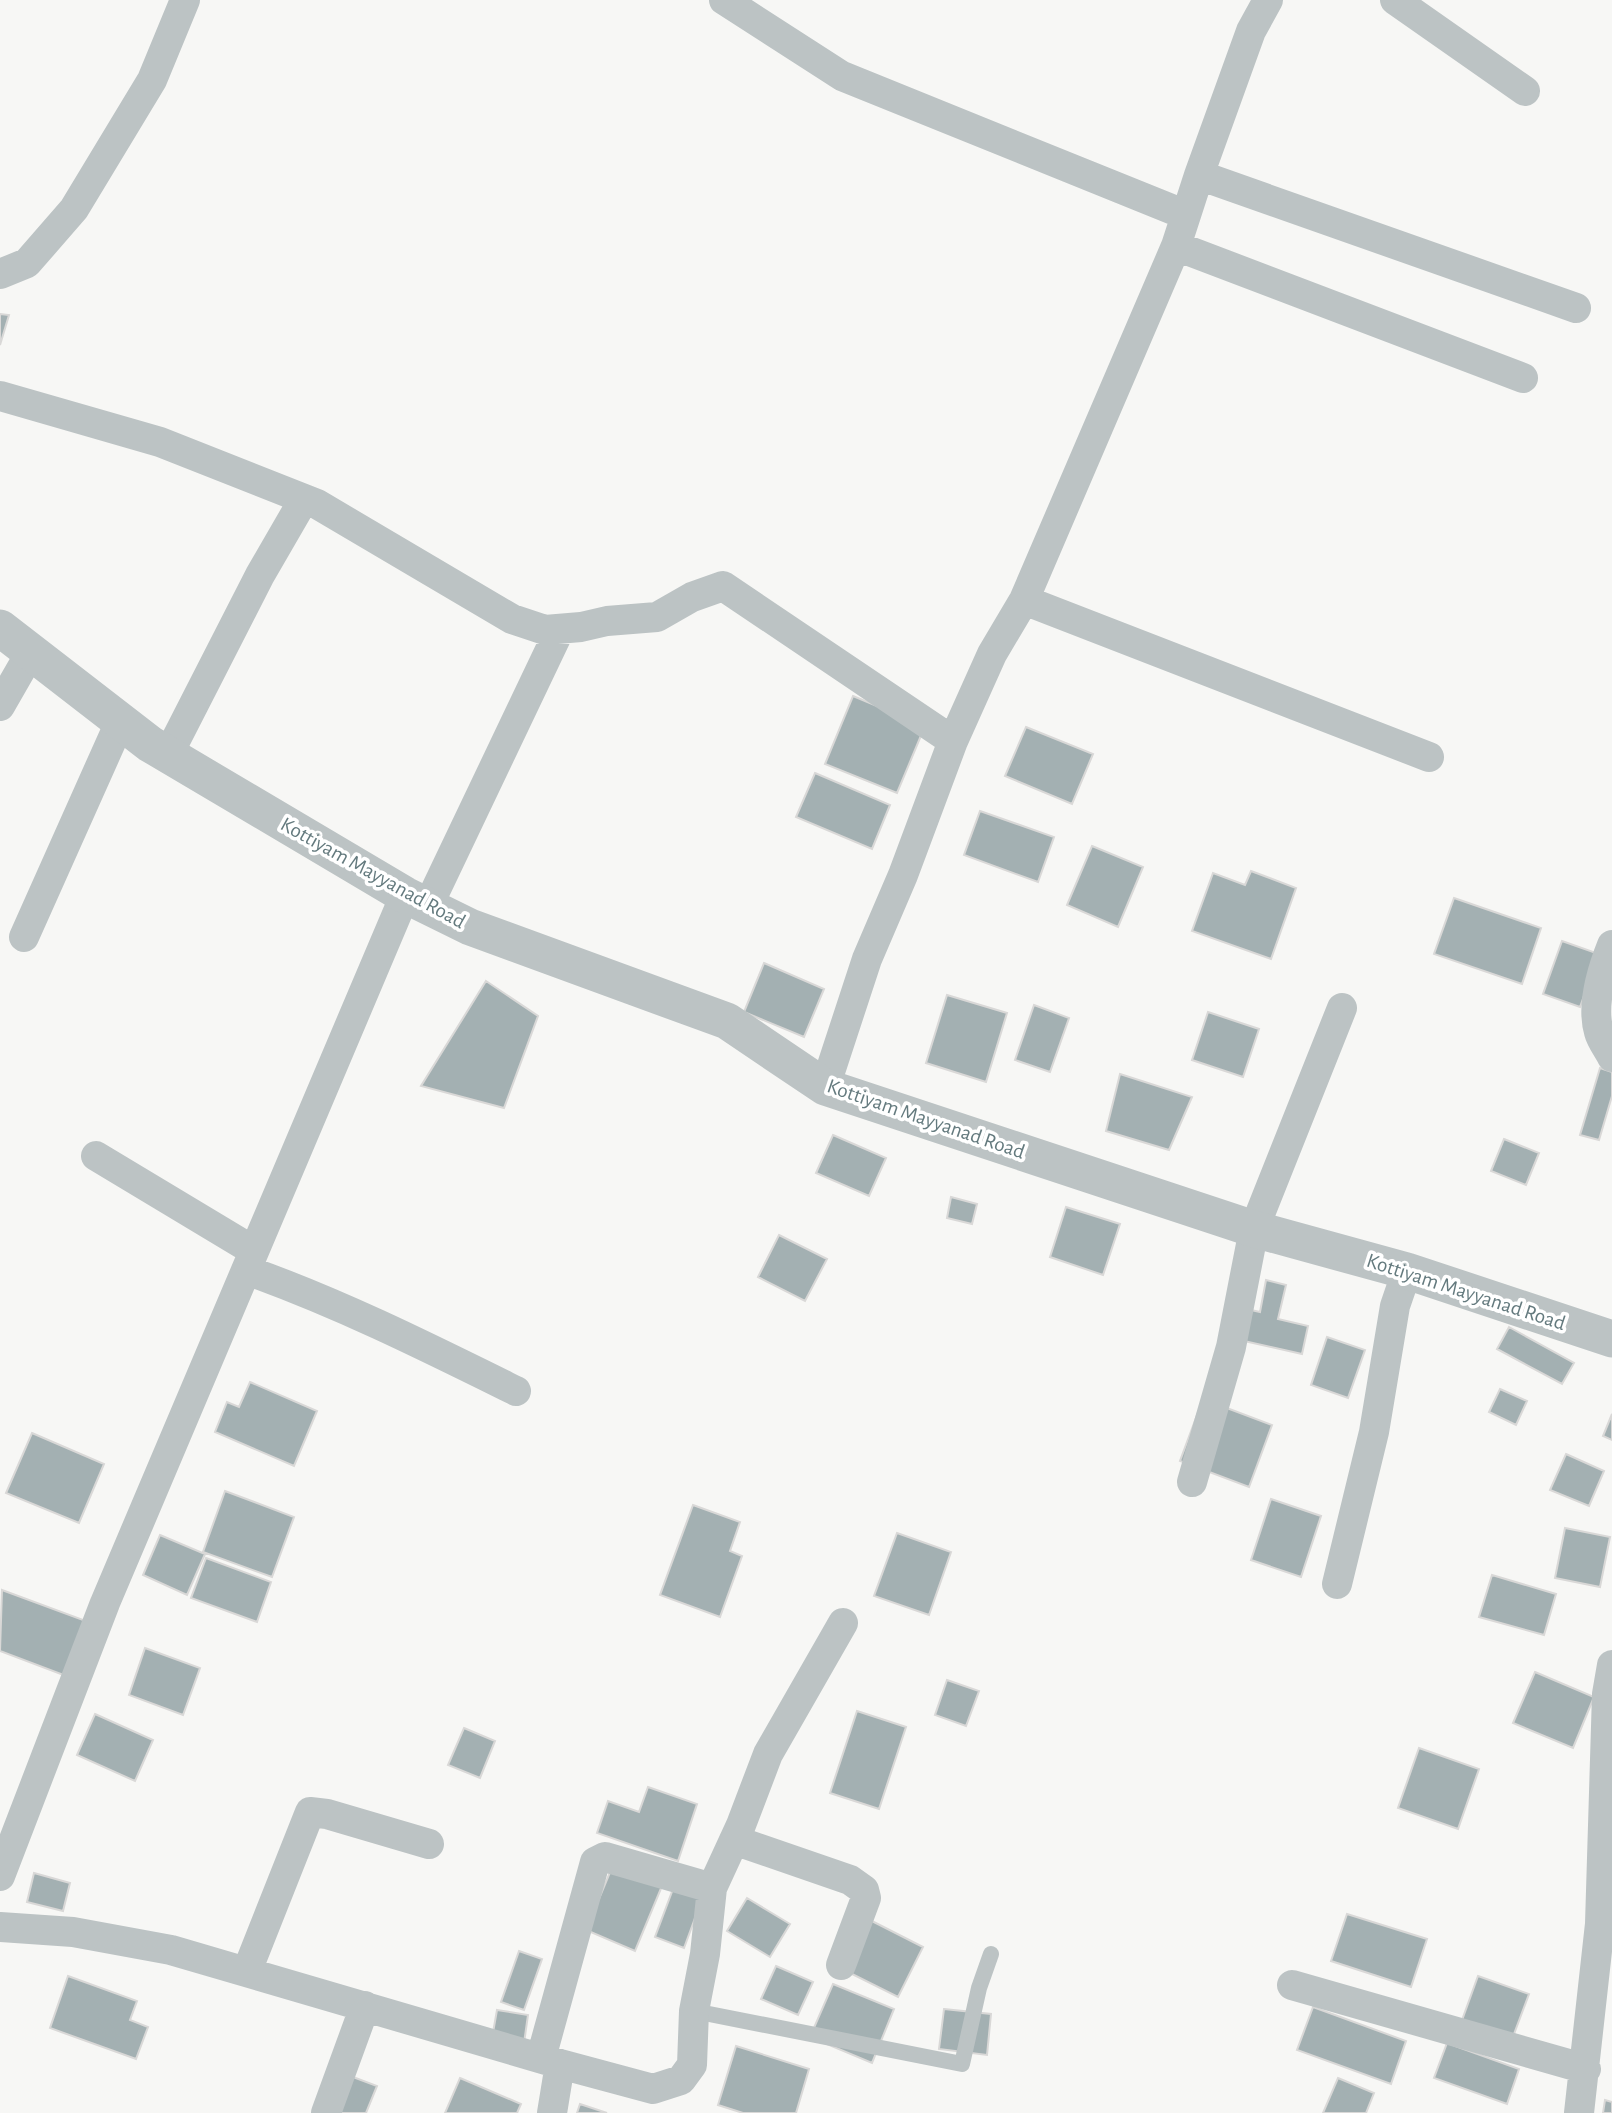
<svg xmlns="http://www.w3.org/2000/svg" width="1612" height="2113" font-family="'Alegreya Sans',sans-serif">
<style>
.building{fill:#a3b0b2;stroke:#d9d8d7;stroke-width:2}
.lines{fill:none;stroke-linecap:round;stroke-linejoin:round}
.service{stroke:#bcc3c4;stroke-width:16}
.minor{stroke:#bcc3c4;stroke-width:30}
.tertiary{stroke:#bcc3c4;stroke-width:37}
.labels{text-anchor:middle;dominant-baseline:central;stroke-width:7;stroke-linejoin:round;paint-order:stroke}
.street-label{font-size:21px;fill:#647a7e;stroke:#fff}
</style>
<rect width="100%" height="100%" fill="#f7f7f5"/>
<path class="building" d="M0,314l9,1 -9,30z
M853,696l72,30 -28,67 -72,-29z
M1026,727l67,27 -21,50 -67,-28z
M815,773l75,32 -18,44 -76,-32z
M980,811l74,26 -16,45 -74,-27z
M1092,846l51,21 -25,60 -51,-22z
M1251,871l45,17 -25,71 -79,-28 21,-58 32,12z
M1454,898l87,30 -19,56 -88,-30z
M1562,941l37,13 -19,53 -37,-13z
M764,963l60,26 -20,48 -60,-25z
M486,981l52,35 -34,92 -83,-22z
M947,995l60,18 -21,69 -60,-19z
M1034,1005l35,13 -19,54 -35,-12z
M1208,1012l51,17 -16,48 -51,-17z
M1600,1068l12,4v24l-13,44 -19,-5z
M1120,1074l72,23 -23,53 -63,-19z
M833,1135l53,23 -17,38 -53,-23z
M1504,1139l35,14 -13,32 -35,-14z
M951,1197l26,7 -5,20 -25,-6z
M1066,1207l54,17 -17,51 -53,-18z
M779,1235l48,24 -22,42 -47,-24z
M1266,1280l20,5 -8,34 30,7 -6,28 -58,-13 7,-31 9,2z
M1509,1327l65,36 -12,21 -65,-35z
M1327,1337l38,13 -17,48 -37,-13z
M250,1382l67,29 -23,55 -79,-34 12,-30 12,5z
M1500,1389l27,12 -11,24 -27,-13z
M1203,1399l69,26 -23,62 -69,-26z
M1612,1414v26l-9,-4z
M32,1433l72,31 -25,59 -73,-30z
M1566,1454l38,17 -15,35 -39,-16z
M225,1491l69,26 -22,60 -69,-25z
M1271,1499l50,17 -20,61 -50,-17z
M693,1505l47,17 -10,29 12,5 -22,61 -60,-22z
M1565,1528l45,9 -10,50 -45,-9z
M897,1533l54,19 -22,63 -55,-19z
M160,1535l45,19 -18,41 -44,-20z
M206,1558l65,24 -14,40 -66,-24z
M1492,1575l64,19 -12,41 -65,-18z
M2,1590l92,34 -20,55 -74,-28z
M145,1648l55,20 -17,47 -54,-20z
M1535,1672l59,25 -21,51 -60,-25z
M947,1680l32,11 -13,35 -31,-11z
M857,1711l49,16 -27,82 -49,-16z
M95,1714l58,26 -18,41 -58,-26z
M464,1728l31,13 -15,37 -32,-13z
M1419,1748l60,21 -21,60 -60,-21z
M648,1787l49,17 -19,57 -81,-28 11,-32 31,11z
M613,1865l49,21 -27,65 -49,-21z
M34,1873l36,10 -7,28 -36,-9z
M673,1889l29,10 -18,49 -29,-11z
M747,1898l43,26 -20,33 -43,-26z
M1347,1914l80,25 -16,48 -80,-26z
M864,1917l59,30 -25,50 -60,-30z
M519,1951l23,8 -18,51 -23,-8z
M776,1966l37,16 -15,33 -37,-16z
M68,1976l69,25 -7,19 18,7 -12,32 -86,-31z
M1478,1976l51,18 -18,48 -50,-19z
M833,1984l61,25 -22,54 -62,-26z
M1313,2007l93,34 -15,43 -94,-34z
M944,2009l47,5 -4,41 -48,-6z
M497,2010l31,5 -5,35 -32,-6z
M1447,2043l72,26 -12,35 -73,-26z
M736,2046l73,23 -13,44h-53l-25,-8z
M353,2077l24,9 -11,27h-28z
M460,2078l61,26 -4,9h-72z
M1338,2078l36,15 -8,20h-43z
M1605,2100l7,2v11h-9z
M580,2104l27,9h-30z"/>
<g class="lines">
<path class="service" d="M694,2011l268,53 17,-76 12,-34"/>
<path class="minor" d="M724,0l118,76 344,139
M1395,0l130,91
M1199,175l377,133
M1176,246l347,132
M0,274l27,-11 47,-54 78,-129 33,-80
M0,396l160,46 157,62 195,115 33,11 36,-3 26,-6 50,-4 35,-20 31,-11 230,155
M1024,600l405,157
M0,706l31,-54
M168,755l92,-180 44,-76
M428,906l132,-277
M24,937l96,-215
M1612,945c-10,25 -21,60 -13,87 2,8 9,17 13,25
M825,1087l42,-128 36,-84 50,-134 39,-87 32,-54 152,-354 23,-71 52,-144 17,-31
M96,1156l158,95
M246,1270c93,33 181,77 270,121
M1192,1482l39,-135 23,-118 88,-221
M1337,1584l37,-152 21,-126 12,-35
M734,1840l116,40 14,10 2,8 -25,67
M0,1876l105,-273 300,-708
M0,1927l73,5 98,18 389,114 93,25 28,-9 11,-15 2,-54 11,-57 7,-66 29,-63 27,-71 75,-131
M247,1971l63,-159 17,2 102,30
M1292,1985l294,84
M541,2058l54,-196 10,-5 107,31
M326,2113l39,-107
M552,2113l8,-49
M1579,2113l21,-189 7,-230 5,-29"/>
<path class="tertiary" d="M0,628l150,116 255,151 65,32 257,94 98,66 429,142 153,42 205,68"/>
</g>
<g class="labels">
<g class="street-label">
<text transform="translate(373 873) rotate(29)">Kottiyam Mayyanad Road</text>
<text transform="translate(926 1119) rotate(19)">Kottiyam Mayyanad Road</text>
<text transform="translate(1466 1292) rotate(18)">Kottiyam Mayyanad Road</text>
</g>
</g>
</svg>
